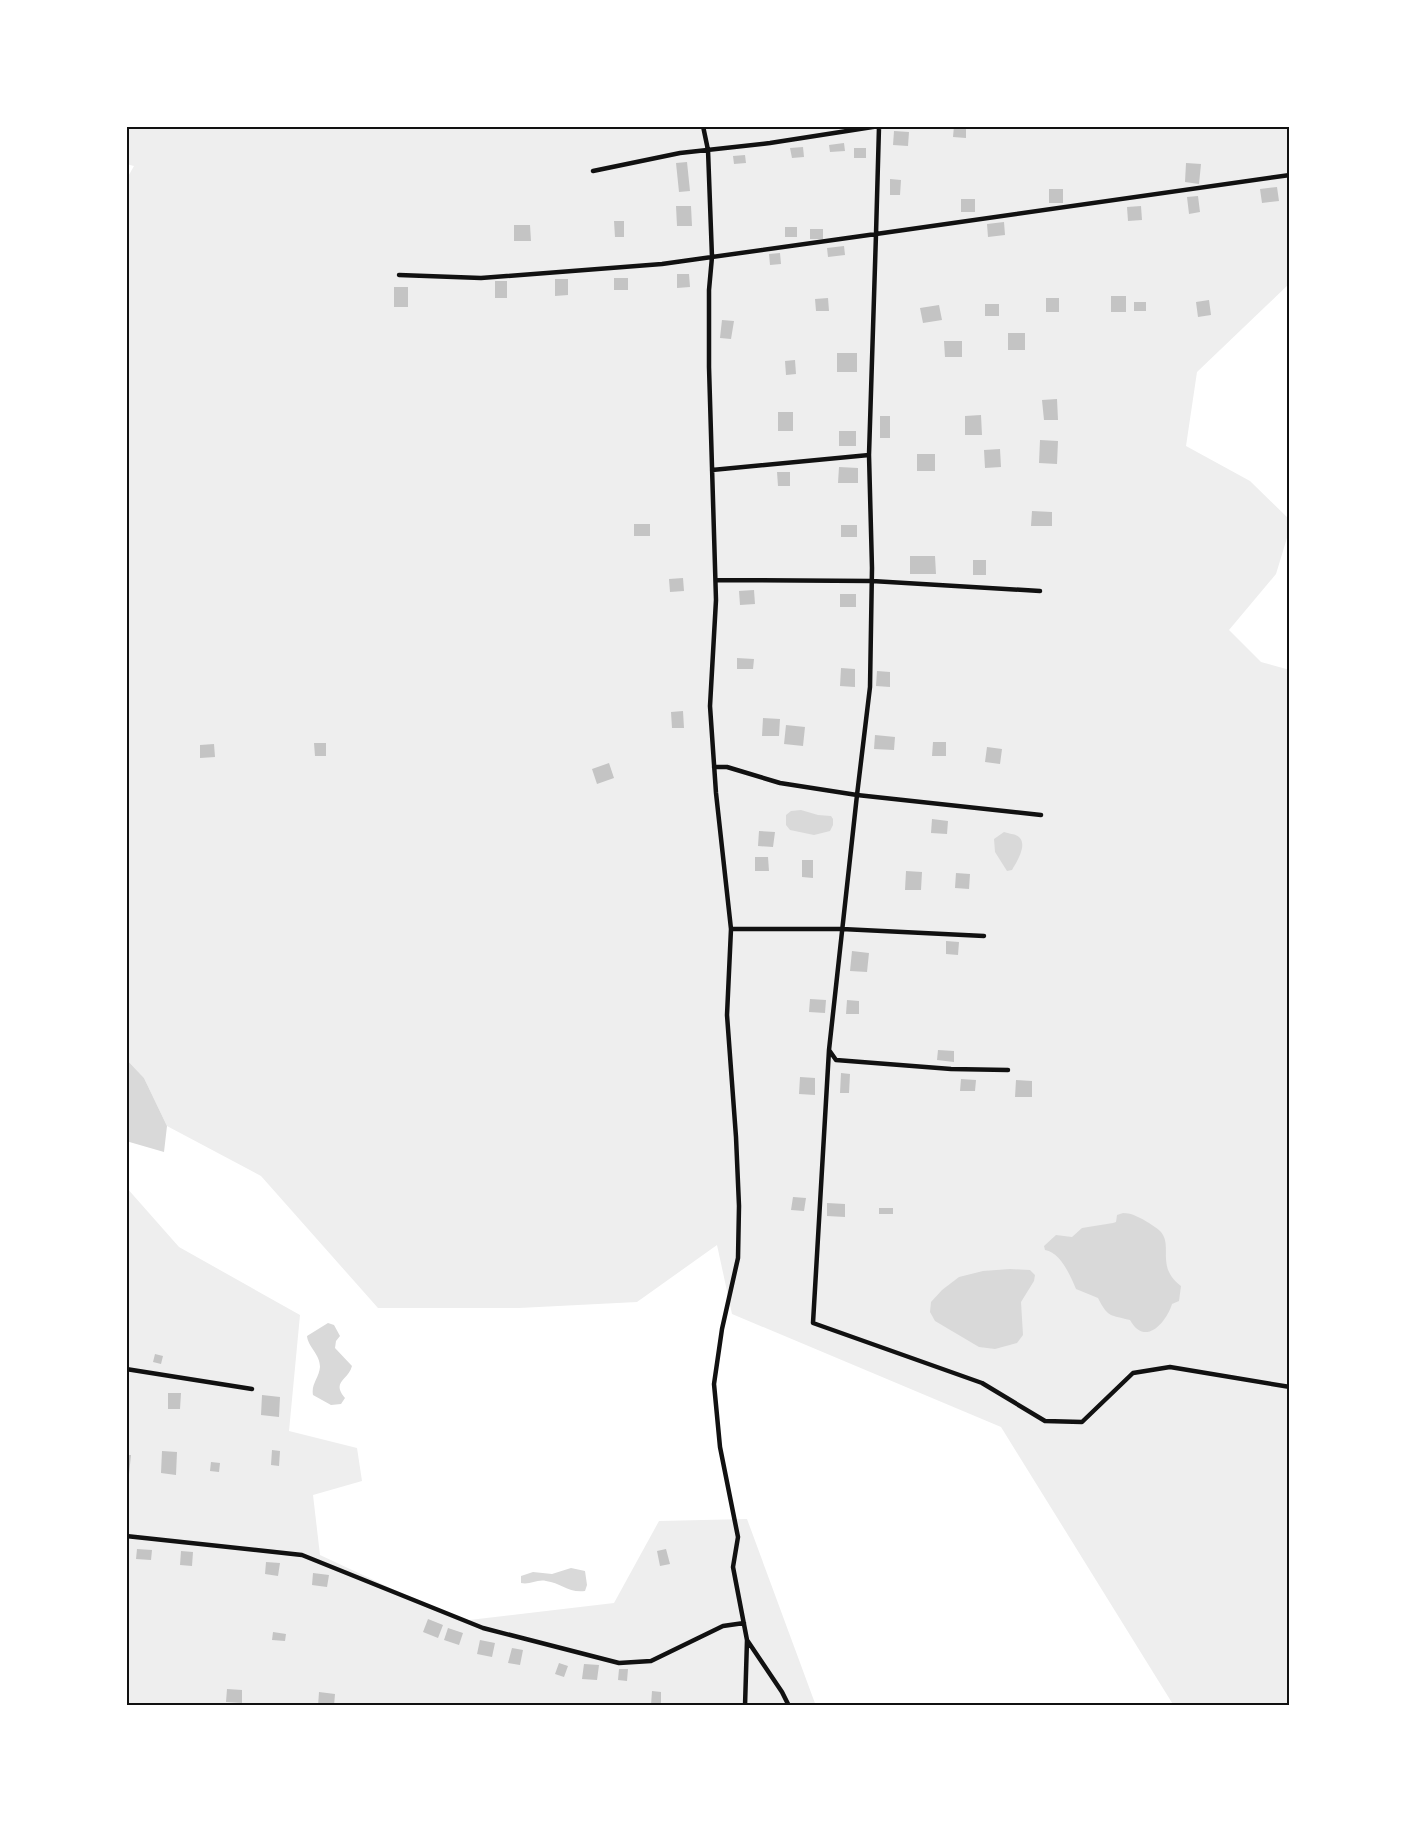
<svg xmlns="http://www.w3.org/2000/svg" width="1416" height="1832" font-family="Lato,sans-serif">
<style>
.green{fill:#eee}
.water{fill:#d9d9d9}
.building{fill:#c4c4c4}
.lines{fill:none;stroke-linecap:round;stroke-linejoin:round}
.service{stroke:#111;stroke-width:4.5}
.neatline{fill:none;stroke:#111;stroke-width:2}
</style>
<rect width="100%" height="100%" fill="#fff"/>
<path class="green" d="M126,126h1164v157l-93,89 -11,74 64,35 40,39v8l-14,46 -47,56 32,32 29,8v1036h-116l-173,-279 -269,-113 -15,-69 -80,57 -118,6h-141l-117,-132 -94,-50 -23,-48 -18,-19v-879l8,-14 -8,-2z
M126,1187l53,60 121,68 -11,116 68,17 5,33 -49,14 7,60 141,66 153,-18 45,-82 88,-2 69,187h-690z"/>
<path class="water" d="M801,810l17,5 13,1 2,3v6l-3,6 -16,4 -24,-5 -4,-5v-10l5,-4z
M1004,832c5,2 12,2 15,5 9,8 -3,26 -7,33l-5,1 -12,-19 -1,-13z
M126,1059l18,19 23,48 -3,26 -38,-11z
M1123,1213c9,0 18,5 26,10 3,2 8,5 11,8 14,14 -5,36 21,55l-2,15 -7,3c-6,19 -27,43 -42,16 -19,-5 -22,-2 -32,-22l-22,-9c-6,-14 -15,-36 -31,-39l-1,-4 12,-11 16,2 10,-9 31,-5 3,-1 1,-7z
M1010,1269l20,1 5,5 -1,6 -13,21 2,33 -6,8 -22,6 -16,-2 -44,-26 -5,-9 1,-10 11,-12 17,-13 24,-6z
M328,1323l6,2 6,11 -4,5 -1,7 17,18c-4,15 -21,15 -7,32l-4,6 -10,1 -18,-10c-2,-11 6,-17 7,-28 0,-13 -12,-20 -13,-31z
M571,1568l14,3 2,14 -2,6c-17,2 -24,-8 -39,-10 -9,-2 -16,4 -25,2v-7l12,-4 19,2z"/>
<path class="building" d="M954,126h12v12l-13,-1z
M894,131l15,1 -1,14 -15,-1z
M844,143l1,8 -15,1 -1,-7z
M803,147l1,10 -12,1 -2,-10z
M854,148h12v10h-12z
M745,155l1,8 -12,1 -1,-8z
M687,162l3,29 -11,1 -3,-29z
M1186,163l15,1 -2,20 -14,-2z
M890,179l11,1 -1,15h-10z
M1277,187l2,14 -17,2 -2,-14z
M1049,189h14v14h-14z
M1198,196l2,16 -11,2 -2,-17z
M961,199h14v13h-14z
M676,206h15l1,20h-15z
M1141,206l1,14 -14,1 -1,-14z
M614,221h10v16h-9z
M1004,222l1,13 -17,2 -1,-13z
M514,225h16l1,16h-17z
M785,227h12v10h-12z
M810,229h13v10h-13z
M844,246l1,9 -17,2 -1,-9z
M780,253l1,11 -11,1 -1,-11z
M677,274h12l1,13 -13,1z
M614,278h14v12h-14z
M555,279h13v16l-13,1z
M495,281h12v17h-12z
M394,287h14v20h-14z
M1111,296h15v16h-15z
M828,298l1,13h-13l-1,-12z
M1046,298h13v14h-13z
M1209,300l2,15 -13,2 -2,-15z
M1134,302h12v9h-12z
M985,304h14v12h-14z
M939,305l3,15 -19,3 -3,-15z
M722,320l12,1 -3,18 -11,-1z
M1008,333h17v17h-17z
M944,341h18v16h-17z
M837,353h20v19h-20z
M795,360l1,14 -10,1 -1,-14z
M1057,399l1,21h-14l-2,-20z
M778,412h15v19h-15z
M981,415l1,20h-17v-19z
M880,416h10v22h-10z
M839,431h17v15h-17z
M1040,440l18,1 -1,23 -18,-1z
M1000,449l1,18 -16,1 -1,-18z
M917,454h18v17h-18z
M839,467l19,1v15h-20z
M777,472h13v14h-12z
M1032,511l20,1v14h-21z
M634,524h16v12h-16z
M841,525h16v12h-16z
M910,556h25l1,18h-26z
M973,560h13v15h-13z
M683,578l1,13 -14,1 -1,-13z
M754,590l1,14 -15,1 -1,-14z
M840,594h16v13h-16z
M737,658l17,1 -1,10h-16z
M841,668l14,1v18l-15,-1z
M877,671l13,1v15l-14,-1z
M683,711l1,17h-12l-1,-16z
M763,718l17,1 -1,17h-17z
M786,725l19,2 -2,19 -19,-2z
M875,735l20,2 -1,13 -20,-1z
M933,742h13v14h-14z
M314,743h12v13h-11z
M214,744l1,13 -15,1v-13z
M987,747l15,2 -2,15 -15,-2z
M609,763l5,15 -17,6 -5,-15z
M932,819l16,2 -1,13 -16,-1z
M759,831l16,1 -2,15 -15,-1z
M755,857h13l1,14h-14z
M802,860h11v18l-11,-1z
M906,871l16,1 -1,18h-16z
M956,873l14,1 -1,15 -14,-1z
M946,941l13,1 -1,13 -12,-1z
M852,951l17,2 -2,19 -17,-1z
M810,999l16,1 -1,13 -16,-1z
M847,1000l12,1v13h-13z
M938,1050l16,1v11l-17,-2z
M841,1073l9,1 -1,19h-9z
M800,1077l15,1v17l-16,-1z
M961,1079l15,1 -1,11h-15z
M1016,1080l16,1v16h-17z
M793,1197l13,1 -2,13 -13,-1z
M827,1203l18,1v13l-18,-1z
M879,1208h14v6h-14z
M155,1354l8,2 -2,8 -8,-2z
M168,1393h13l-1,16h-12z
M262,1395l18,2 -1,20 -18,-2z
M272,1450l8,1 -1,15 -8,-1z
M162,1451l15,1 -1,23 -15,-2z
M126,1455h5l-2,19 -3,-1z
M211,1462l9,1 -1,9 -9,-1z
M137,1549l15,1 -1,10 -15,-1z
M666,1549l4,15 -10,2 -3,-15z
M181,1551l12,1 -1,14 -12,-1z
M266,1562l14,1 -2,13 -13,-2z
M313,1573l16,2 -2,12 -15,-2z
M428,1619l15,6 -5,13 -15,-6z
M448,1628l15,5 -4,12 -15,-5z
M273,1632l13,2 -1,7 -13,-1z
M480,1640l15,3 -3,14 -15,-3z
M512,1648l11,2 -3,15 -12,-2z
M559,1663l9,3 -4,11 -9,-3z
M584,1664l15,1 -2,15 -15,-1z
M619,1669h9l-1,12 -9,-1z
M227,1689l15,1v13l-16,-1z
M652,1691l9,1v13h-10z
M319,1692l16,2 -1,12h-16z"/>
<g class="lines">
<path class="service" d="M703,126l5,24 4,107 -3,33v77l7,233 -6,106 6,87 15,136 -4,86 9,122 3,69 -1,52 -16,71 -8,55 6,63 18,90 -5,30 14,73 -2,66
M593,171l87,-18 90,-10 109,-17
M399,275l82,3 181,-14 214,-30 3,-107 11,-1
M712,470l157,-15 7,-221 414,-59
M716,580l156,1 168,10
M714,767h13l53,16 77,12 13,-108 2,-119 -3,-113
M731,929h111l142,7
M829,1050l-16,273 169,60 63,38 37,1 51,-49 37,-6 120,20
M1008,1070l-57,-1 -115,-9 -7,-10 28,-255 184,20
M126,1369l126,20
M126,1536l176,19 181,73 136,35 32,-2 72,-35 21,-3
M747,1640l35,52 7,14
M126,1705l6,1"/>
</g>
<rect width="1416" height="1832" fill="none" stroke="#ffffff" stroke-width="255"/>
<rect x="128" y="128" width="1160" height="1576" class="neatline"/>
</svg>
